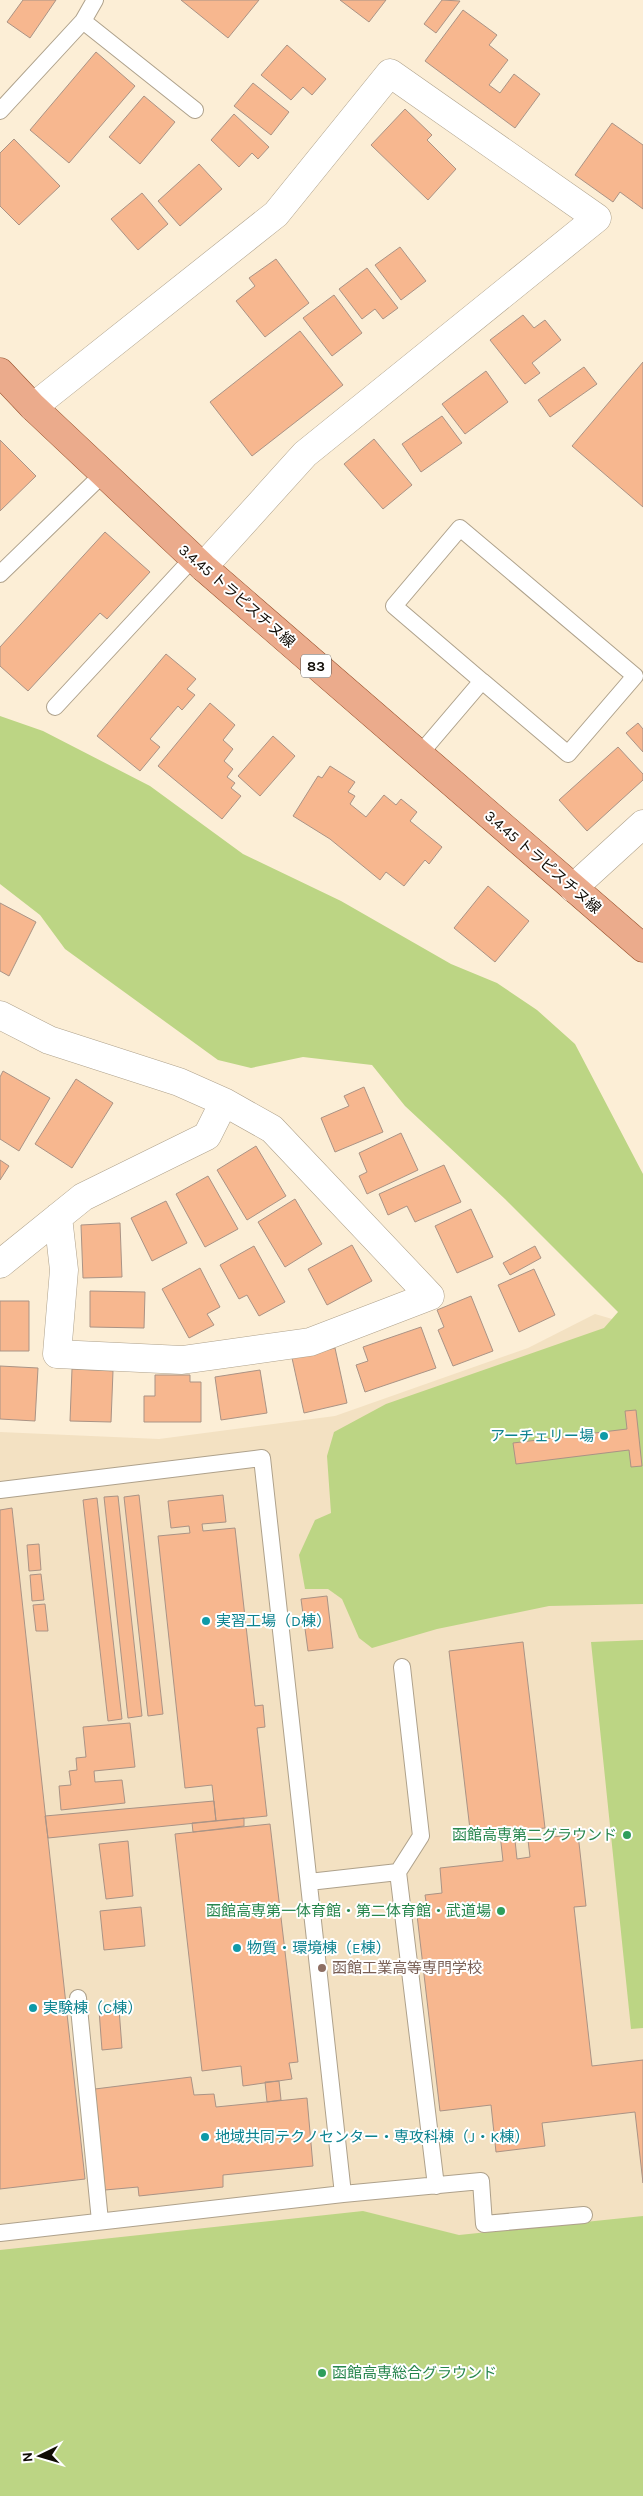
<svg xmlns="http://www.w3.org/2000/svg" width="643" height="2496" font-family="Karla,'Noto Sans JP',sans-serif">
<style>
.built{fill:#f3e1c2}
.green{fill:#bcd584}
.building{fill:#f7b78f;stroke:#aa9385}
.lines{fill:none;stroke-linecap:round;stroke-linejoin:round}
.service-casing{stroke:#aea18b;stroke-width:18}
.minor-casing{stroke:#aea18b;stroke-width:29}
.primary-casing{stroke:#964f2b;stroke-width:29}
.service{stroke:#fff;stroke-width:16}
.minor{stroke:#fff;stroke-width:28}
.primary{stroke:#ebab8c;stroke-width:28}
.culture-dot{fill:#0f9aa8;stroke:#fff;stroke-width:2}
.leisure-dot{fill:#2e9e5b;stroke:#fff;stroke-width:2}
.education-dot{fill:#8d6e63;stroke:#fff;stroke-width:2}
.labels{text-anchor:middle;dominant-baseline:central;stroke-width:4;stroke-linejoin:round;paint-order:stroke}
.shield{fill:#fff;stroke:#585550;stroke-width:1}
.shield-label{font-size:14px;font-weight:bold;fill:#100c05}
.street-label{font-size:15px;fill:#100c05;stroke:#fff}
.culture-label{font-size:15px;fill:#0d838f;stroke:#fff;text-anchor:start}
.leisure-label{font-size:15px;fill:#27864d;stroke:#fff;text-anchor:end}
.education-label{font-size:15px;fill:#785e54;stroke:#fff;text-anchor:start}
</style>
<rect width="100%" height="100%" fill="#fceed6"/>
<path class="built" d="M595,1314l48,14v1168h-643v-1064l159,7 176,-23 193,-68z"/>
<path class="green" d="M0,716l43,15 107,55 93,68 98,47 110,63 46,19 40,27 38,34 68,130v430l-94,2 -112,23 -65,19 -13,-10 -17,-39 -14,-10h-23l-6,-34 16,-35 16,-7 -4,-57 7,-24 52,-28 218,-76 14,-16 -113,-113 -100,-93 -33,-41 -69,-8 -52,11 -33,-8 -153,-111 -25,-34 -40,-31z
M643,1640v388l-12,1 -40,-387z
M363,2211l96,24 184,-19v280h-643v-246z"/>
<path class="building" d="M23,0h33l-26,38 -23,-16z
M181,0h78l-31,38z
M340,0h46l-17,22z
M442,0l18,1 -24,32 -12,-9z
M463,10l34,25 -8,10 19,15 -19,25 11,8 14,-19 26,20 -25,34 -90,-67z
M287,45l39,34 -14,16 -9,-8 -12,13 -30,-25z
M96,52l39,34 -66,77 -39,-33z
M253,83l36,29 -18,23 -37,-29z
M144,96l31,26 -35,42 -31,-27z
M405,109l27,26 -5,5 29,29 -28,31 -57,-55z
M234,114l35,33 -11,12 -6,-6 -13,14 -28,-27z
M612,123l31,22v64l-23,-17 -7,10 -38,-27z
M14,139l46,47 -41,39 -19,-19v-53z
M199,164l23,25 -42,37 -22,-25z
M142,193l26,31 -30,26 -27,-31z
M400,247l26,34 -25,19 -26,-35z
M276,259l33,44 -44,34 -29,-36 19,-15 -6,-8z
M367,268l31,40 -15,11 -8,-10 -13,10 -23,-30z
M334,295l28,38 -30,23 -29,-38z
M523,315l11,13 11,-8 16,20 -29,23 8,10 -15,11 -35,-44z
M300,331l43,54 -91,71 -42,-54z
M643,362v145l-71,-61z
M584,367l13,17 -47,33 -12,-17z
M486,371l22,31 -43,32 -23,-30z
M442,416l20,27 -41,29 -19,-28z
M374,439l38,46 -29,24 -39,-45z
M0,440l36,36 -36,35z
M105,532l45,40 -43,47 -7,-6 -72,78 -28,-25v-19z
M166,654l30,25 -9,10 8,6 -13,15 -4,-4 -28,33 10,8 -20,24 -43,-35z
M210,703l25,22 -12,15 10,9 -9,12 9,8 -6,8 8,6 -4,5 10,8 -19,23 -64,-53z
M638,723l5,6v23l-17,-19z
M273,736l22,20 -35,40 -22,-20z
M618,747l25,27v6l-56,51 -28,-31z
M330,766l25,16 -7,10 7,4 -5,8 16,13 18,-22 12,10 5,-6 16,13 -7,9 32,26 -13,17 -4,-4 -21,26 -18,-14 -6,8 -50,-41 -37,-23 25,-40 4,2z
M488,886l41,35 -34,41 -41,-34z
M0,903l36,19 -27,54 -9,-5z
M3,1071l47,27 -31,53 -19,-12v-62z
M76,1079l37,24 -41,65 -37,-24z
M364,1087l19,45 -48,20 -14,-34 28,-12 -5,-10z
M401,1133l17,37 -51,24 -8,-18 8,-4 -8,-19z
M256,1146l30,50 -39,24 -30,-50z
M0,1160l9,6 -9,14z
M444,1165l17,37 -46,20 -8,-16 -19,9 -9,-21z
M208,1176l30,53 -33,18 -29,-53z
M295,1199l27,45 -37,23 -27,-45z
M166,1201l21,42 -35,18 -21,-43z
M471,1209l22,48 -36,16 -22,-47z
M120,1223l2,54 -39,1 -2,-53z
M352,1245l20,36 -45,24 -19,-36z
M254,1246l31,56 -26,14 -12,-21 -8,4 -19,-34z
M535,1246l6,12 -31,17 -7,-12z
M200,1268l20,39 -13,7 7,11 -25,13 -27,-49z
M534,1269l21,46 -36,17 -21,-47z
M90,1291l55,1 -1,36 -54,-1z
M471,1296l22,55 -40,15 -15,-36 6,-3 -7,-17z
M0,1301h29v50h-29z
M421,1327l15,41 -71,24 -9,-27 12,-4 -5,-14z
M335,1348l12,55 -43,10 -12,-55z
M0,1366l38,2 -3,53 -35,-2z
M72,1369l41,2 -2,51 -41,-1z
M260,1370l7,43 -46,7 -6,-43z
M155,1375h35v7h11v40h-57v-26h11z
M636,1410l6,56 -11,1 -2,-17 -113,14 -3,-21 114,-14 -2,-18z
M139,1495l24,219 -15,2 -24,-219z
M223,1495l3,27 -24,2 1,7 32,-3 20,178 8,-1 2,22 -8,1 10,88 -51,5 -4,-36 -27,3 -27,-252 32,-3 -1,-7 -18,2 -3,-27z
M118,1496l24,220 -14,2 -24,-221z
M97,1498l25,221 -14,2 -25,-221z
M12,1508l73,671 -85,10v-679z
M39,1544l2,26 -12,1 -2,-26z
M41,1574l3,26 -12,1 -2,-26z
M327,1596l6,52 -25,3 -7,-52z
M45,1604l3,27h-12l-3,-26z
M523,1642l22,186 -31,3 3,28 13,-2 -2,-17 50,-6 8,72 -12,1 18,159 51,-6v123l-8,-71 -93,11 3,23 -49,6 -5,-47 -51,6 -23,-196 11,-1 -3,-19 17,-2 -2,-25 63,-7 -3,-27 -29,4 -22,-187z
M130,1723l5,44 -41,4 1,11 27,-2 3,23 -64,7 -2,-24 12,-1 -2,-14 8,-1 -1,-12 10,-1 -3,-30z
M214,1801l2,20 -168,17 -3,-22z
M244,1818v8l-51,6 -1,-9z
M270,1824l28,238 -9,1 3,16 -49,7 -2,-20 -39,5 -27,-237z
M128,1841l5,55 -27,3 -7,-55z
M141,1907l4,39 -41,4 -4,-39z
M119,2009l3,39 -20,2 -3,-40z
M191,2077l3,18 20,-1 2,13 91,-9 6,68 -90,9v12l-84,9 -1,-9 -33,3 -10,-101z
M279,2081l2,19 -14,2 -2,-20z"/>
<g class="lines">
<defs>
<path id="service" d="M83,21l12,-21
M0,111l83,-90 112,89
M0,574l103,-100
M55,707l138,-149
M419,755l63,-74 86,73 67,-78 -175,-148 -66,78 90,77
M0,1490l262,-32 81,736 -343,39
M398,1872l23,-36 -19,-169
M309,1882l89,-10 38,314
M78,1998l22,223
M343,2194l138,-13 3,43 100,-9"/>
<path id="minor" d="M33,407l243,-193 114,-141 207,145 -292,236 -102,113
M573,888l70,-64
M0,1015l49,25 130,42 45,20 48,27 158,167 -120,46 -128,18 -125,-6 7,-84 -6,-53
M0,1264l83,-67 124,-61 17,-34"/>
<path id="primary" d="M0,372l33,35 170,160 440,381"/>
</defs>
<use href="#service" class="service-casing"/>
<use href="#minor" class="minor-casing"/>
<use href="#primary" class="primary-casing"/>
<use href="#service" class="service"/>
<use href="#minor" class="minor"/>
<use href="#primary" class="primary"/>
</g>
<g class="culture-dot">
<circle cx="604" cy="1436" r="5"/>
<circle cx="206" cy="1621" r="5"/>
<circle cx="237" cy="1948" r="5"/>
<circle cx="33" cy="2008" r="5"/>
<circle cx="205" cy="2137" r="5"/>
</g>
<g class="leisure-dot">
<circle cx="627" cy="1835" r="5"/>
<circle cx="501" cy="1911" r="5"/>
<circle cx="322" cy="2373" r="5"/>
</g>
<circle class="education-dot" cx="322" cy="1968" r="5"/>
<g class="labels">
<rect class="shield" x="301" y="654.5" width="30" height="23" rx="4"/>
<g class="shield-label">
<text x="316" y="666">83</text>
</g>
<g class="street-label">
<text transform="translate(237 596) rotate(41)">3.4.45 トラピスチヌ線</text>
<text transform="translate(543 862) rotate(41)">3.4.45 トラピスチヌ線</text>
</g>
<g class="culture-label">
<text x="594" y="1436" text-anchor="end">アーチェリー場</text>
<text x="216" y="1621">実習工場（D棟）</text>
<text x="247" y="1948">物質・環境棟（E棟）</text>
<text x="43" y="2008">実験棟（C棟）</text>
<text x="215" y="2137">地域共同テクノセンター・専攻科棟（J・K棟）</text>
</g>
<g class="leisure-label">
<text x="617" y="1835">函館高専第二グラウンド</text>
<text x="491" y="1911">函館高専第一体育館・第二体育館・武道場</text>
<text x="332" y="2373" text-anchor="start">函館高専総合グラウンド</text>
</g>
<g class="education-label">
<text x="332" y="1968">函館工業高等専門学校</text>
</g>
</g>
<g transform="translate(40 2456) rotate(265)" stroke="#ffffff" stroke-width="4" paint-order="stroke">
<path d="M0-4L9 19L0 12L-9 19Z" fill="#100c05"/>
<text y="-8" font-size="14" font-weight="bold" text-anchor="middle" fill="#100c05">N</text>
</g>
</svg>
